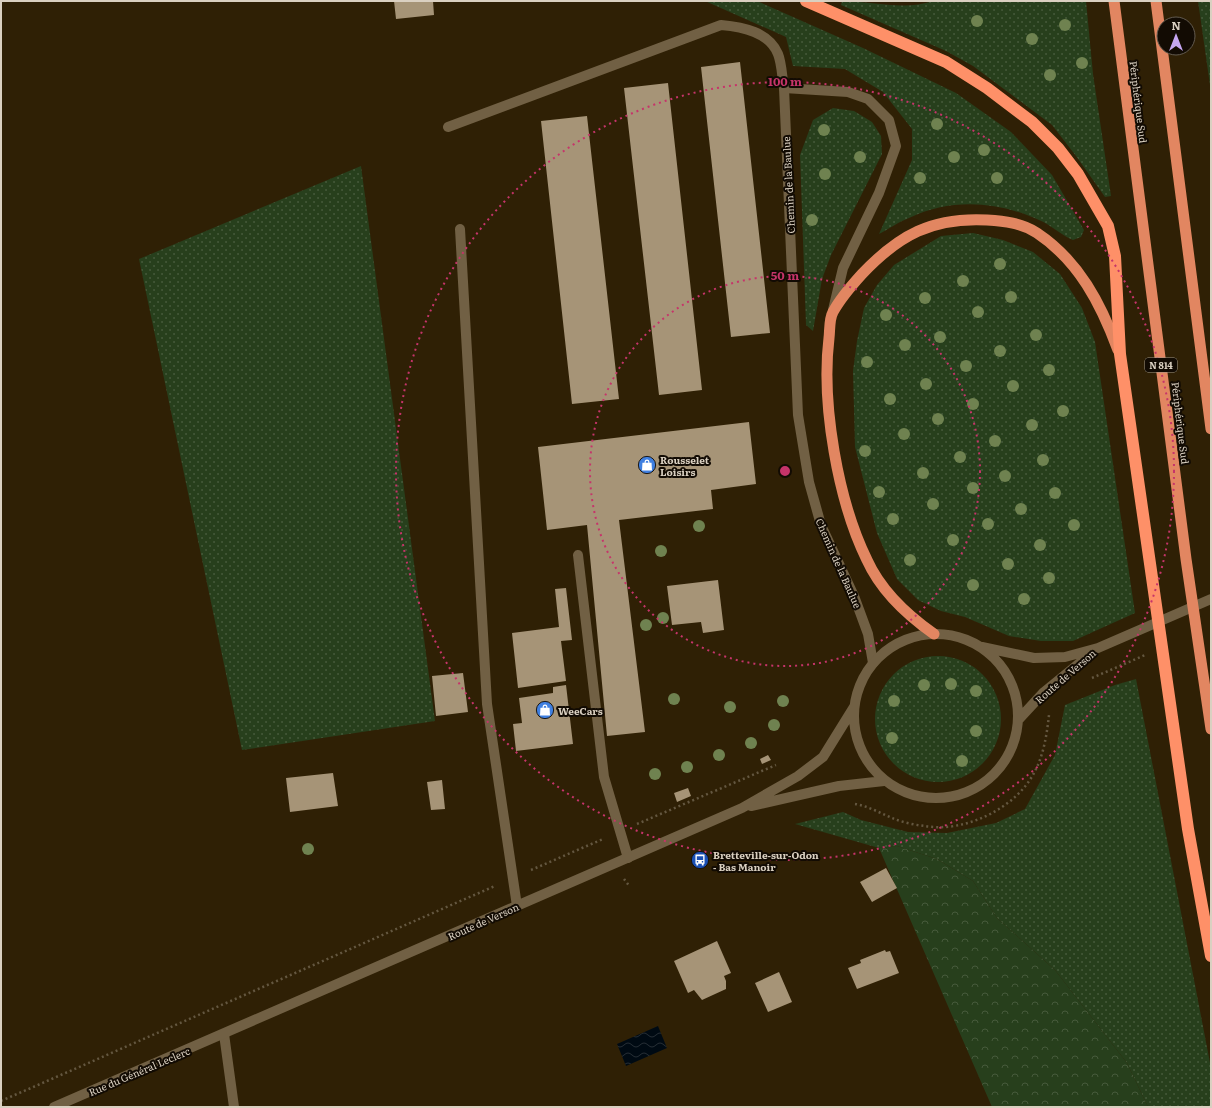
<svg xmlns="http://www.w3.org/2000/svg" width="1212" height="1108" font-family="Literata,serif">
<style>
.grass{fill:url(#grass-dots)}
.forest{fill:url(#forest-crowns)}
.water{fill:url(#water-waves)}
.building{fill:#a69477}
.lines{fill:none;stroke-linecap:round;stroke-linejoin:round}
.path{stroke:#645740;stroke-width:2.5;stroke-dasharray:2 3;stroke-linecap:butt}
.service{stroke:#716044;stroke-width:10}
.minor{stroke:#716044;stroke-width:10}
.secondary{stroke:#716044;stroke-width:10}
.trunk{stroke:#e28661;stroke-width:11}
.motorway{stroke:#fe9068;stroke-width:12}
.tree{fill:#6f8250}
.ring{fill:none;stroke:#c6346a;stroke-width:2;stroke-dasharray:2 4}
.labels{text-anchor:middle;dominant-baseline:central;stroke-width:4;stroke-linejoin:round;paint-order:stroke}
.shield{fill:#120b03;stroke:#9e9588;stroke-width:1}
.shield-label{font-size:9px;font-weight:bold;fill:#dad0c1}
.street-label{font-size:10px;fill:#dad0c1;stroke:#120b03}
.poi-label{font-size:10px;font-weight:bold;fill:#dad0c1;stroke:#120b03;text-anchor:start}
.centre{fill:#c6346a;stroke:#120b03;stroke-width:2}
.ring-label{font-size:12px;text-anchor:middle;font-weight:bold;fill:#c6346a;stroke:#120b03;stroke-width:4;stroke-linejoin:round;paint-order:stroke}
</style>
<defs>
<pattern id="grass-dots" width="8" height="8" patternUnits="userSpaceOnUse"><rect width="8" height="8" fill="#273f1c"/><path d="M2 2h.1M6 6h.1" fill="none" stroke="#465a3b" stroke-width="1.8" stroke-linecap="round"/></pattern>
<pattern id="forest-crowns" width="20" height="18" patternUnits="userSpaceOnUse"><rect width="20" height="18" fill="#273f1c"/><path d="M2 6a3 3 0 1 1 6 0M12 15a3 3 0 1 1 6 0" fill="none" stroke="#465a3b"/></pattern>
<pattern id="water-waves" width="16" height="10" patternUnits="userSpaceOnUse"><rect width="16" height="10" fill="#000a13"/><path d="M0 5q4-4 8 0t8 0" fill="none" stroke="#252d34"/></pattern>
</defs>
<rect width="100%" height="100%" fill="#2f2005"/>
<path class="grass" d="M705,1h52l106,47 93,45 55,39 41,43 32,55 -3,7 -8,3c-12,-5 -22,-15 -34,-20 -42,-19 -88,-22 -130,-2 -11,4 -20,11 -30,16l33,-74v-31l-29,-37 -38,-23 -52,-3 -7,-29z
M842,1c30,0 62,10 91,0h153l7,73 18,122 -6,1 -29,-41 -24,-31 -79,-59 -27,-15 -105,-46z
M1198,1h13v91z
M833,108l21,3 18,11 9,14 1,18 -51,101 -9,24 -9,52 -7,-6 -6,-170 13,-35z
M361,166l74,555 -193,29 -103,-491z
M973,233l30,7 30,12 27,22 22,34 13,34 40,271 -62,28h-32l-32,-5 -44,-19 -24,-6 -23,-11 -21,-21 -20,-46 -22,-86 -2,-76 4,-30 7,-33 13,-23 17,-20 47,-29z
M875 719a63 63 0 1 1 126 0a63 63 0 1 1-126 0Z
M1136,679l75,389v39h-63l-21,-44 -72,-93 -58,-52 -24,-37 -36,-22 -40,-13 -18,2 -84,-24 48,-12 18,8 47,12 39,1 49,-10 29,-14 30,-54 10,-50 50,-20z"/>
<path class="forest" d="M897,846l40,13 36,22 24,37 58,52 72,93 21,44h-156l-113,-259z"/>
<path class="water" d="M658,1026l9,22 -41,18 -9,-22z"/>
<path class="building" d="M394,1h39l1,14 -38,4z
M740,62l30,271 -39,4 -30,-270z
M668,83l34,307 -43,5 -35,-307z
M587,116l32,283 -47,5 -31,-283z
M749,422l7,62 -45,6 2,19 -94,11 26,212 -38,4 -20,-211 -40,5 -9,-83z
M718,580l6,50 -21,3 -2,-11 -29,3 -5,-39z
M566,588l6,52 -11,1 5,40 -48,7 -6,-55 47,-6 -4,-38z
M463,673l5,39 -32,4 -4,-40z
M566,685l7,59 -57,7 -3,-27 9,-1 -3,-25 34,-5v-6z
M768,755l3,5 -9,4 -2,-5z
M333,773l5,33 -48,6 -4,-34z
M442,780l3,29 -14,1 -4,-28z
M688,788l3,8 -14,6 -3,-9z
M704,857l2,4 -8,4 -2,-5z
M886,868l11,20 -25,14 -12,-20z
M717,941l14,32 -7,3 2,5v8l-24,11 -8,-10 -6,3 -14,-32z
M885,950l1,2 4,-1 9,22 -42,16 -9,-21 13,-5 -1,-3z
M779,972l13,30 -24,10 -13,-29z"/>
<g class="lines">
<path class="path" d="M1092,678l53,-23
M855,804c13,2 25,9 37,14 10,4 22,7 33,8 40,7 92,-18 110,-55 9,-17 12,-38 14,-56
M637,824l139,-59
M531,870l72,-31
M624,879l6,8
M1,1101l494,-215"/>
<path class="service" d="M448,127l273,-102c22,2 48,7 57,29 4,10 4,24 6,34l64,4 20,7 21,21 7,26 -17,47 -36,75 -10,42
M460,229l27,475 30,202
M578,555l26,222 24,81
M224,1034l10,73"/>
<path class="minor" d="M784,88l14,327 11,67 12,43 33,71 14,38 5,29"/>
<path class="secondary" d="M854 716a82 82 0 1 1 164 0a82 82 0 1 1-164 0Z
M982,647l52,11 31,-1 33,-9 113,-49
M1019,719l25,-27 49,-40
M751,806l88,-20 45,-5
M54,1107l688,-299 56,-32 25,-19 31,-50"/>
<path class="trunk" d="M1114,1l72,558 25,170
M1156,1l55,428
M934,634c-27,-19 -53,-43 -67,-74 -29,-59 -46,-156 -38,-222 1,-8 0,-19 4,-26 7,-13 19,-27 29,-38 37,-39 70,-57 125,-54 17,1 35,3 50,13 42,28 64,71 81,117"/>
<path class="motorway" d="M806,1l140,61 41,26 45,34 26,26 20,26 30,52 7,30 5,98 68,475 23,127"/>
</g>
<g class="tree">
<circle cx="977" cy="21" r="6"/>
<circle cx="1065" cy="25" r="6"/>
<circle cx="1032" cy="39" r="6"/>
<circle cx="1082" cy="63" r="6"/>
<circle cx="1050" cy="75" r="6"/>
<circle cx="937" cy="124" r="6"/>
<circle cx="824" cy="130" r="6"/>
<circle cx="984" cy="150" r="6"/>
<circle cx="860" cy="157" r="6"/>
<circle cx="954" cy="157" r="6"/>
<circle cx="825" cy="174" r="6"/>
<circle cx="920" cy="178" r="6"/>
<circle cx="997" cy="178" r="6"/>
<circle cx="812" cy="220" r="6"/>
<circle cx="1000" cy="264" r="6"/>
<circle cx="963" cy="281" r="6"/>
<circle cx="1011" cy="297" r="6"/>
<circle cx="925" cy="298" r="6"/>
<circle cx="978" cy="312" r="6"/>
<circle cx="886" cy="315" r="6"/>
<circle cx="1036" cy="335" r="6"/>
<circle cx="940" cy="337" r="6"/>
<circle cx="905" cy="345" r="6"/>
<circle cx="1000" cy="351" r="6"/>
<circle cx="867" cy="362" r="6"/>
<circle cx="966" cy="366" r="6"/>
<circle cx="1049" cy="370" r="6"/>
<circle cx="926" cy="384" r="6"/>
<circle cx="1013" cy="386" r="6"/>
<circle cx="890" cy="399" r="6"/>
<circle cx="973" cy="404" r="6"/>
<circle cx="1063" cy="411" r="6"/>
<circle cx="938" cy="419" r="6"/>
<circle cx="1032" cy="425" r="6"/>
<circle cx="904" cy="434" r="6"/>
<circle cx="995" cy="441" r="6"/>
<circle cx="865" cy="451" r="6"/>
<circle cx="960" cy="457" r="6"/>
<circle cx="1043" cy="460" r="6"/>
<circle cx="923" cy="473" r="6"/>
<circle cx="1005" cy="476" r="6"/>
<circle cx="973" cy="488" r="6"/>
<circle cx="879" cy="492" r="6"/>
<circle cx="1055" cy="493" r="6"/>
<circle cx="933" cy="504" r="6"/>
<circle cx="1021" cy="509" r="6"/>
<circle cx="893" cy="519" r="6"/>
<circle cx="988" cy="524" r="6"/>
<circle cx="1074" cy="525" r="6"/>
<circle cx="699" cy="526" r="6"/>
<circle cx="953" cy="540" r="6"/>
<circle cx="1040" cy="545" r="6"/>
<circle cx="661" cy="551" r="6"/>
<circle cx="910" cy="560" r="6"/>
<circle cx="1008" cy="564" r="6"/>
<circle cx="1049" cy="578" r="6"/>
<circle cx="973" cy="585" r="6"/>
<circle cx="1024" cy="599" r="6"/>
<circle cx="663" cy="618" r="6"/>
<circle cx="646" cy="625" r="6"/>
<circle cx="951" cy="684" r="6"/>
<circle cx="924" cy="685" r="6"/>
<circle cx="976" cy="691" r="6"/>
<circle cx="674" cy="699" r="6"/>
<circle cx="783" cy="701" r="6"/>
<circle cx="894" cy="701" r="6"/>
<circle cx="730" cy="707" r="6"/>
<circle cx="774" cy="725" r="6"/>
<circle cx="976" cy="731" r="6"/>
<circle cx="892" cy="738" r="6"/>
<circle cx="751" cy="743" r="6"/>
<circle cx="719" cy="755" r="6"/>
<circle cx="962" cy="761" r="6"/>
<circle cx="687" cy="767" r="6"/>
<circle cx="655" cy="774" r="6"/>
<circle cx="308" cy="849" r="6"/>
</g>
<g class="ring">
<circle cx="785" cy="471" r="195"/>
<circle cx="785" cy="471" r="389"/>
</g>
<defs>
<symbol id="shop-disc" viewBox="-11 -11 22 22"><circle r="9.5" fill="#3f7fe0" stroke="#120b03"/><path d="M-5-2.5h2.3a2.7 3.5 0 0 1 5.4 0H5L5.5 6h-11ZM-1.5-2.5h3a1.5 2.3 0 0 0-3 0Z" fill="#fff"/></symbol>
<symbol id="bus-disc" viewBox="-11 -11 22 22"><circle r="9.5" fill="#1a4fb4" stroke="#120b03"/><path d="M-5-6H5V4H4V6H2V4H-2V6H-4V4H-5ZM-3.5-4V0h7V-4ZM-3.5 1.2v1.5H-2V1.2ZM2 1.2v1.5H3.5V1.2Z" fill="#fff"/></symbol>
</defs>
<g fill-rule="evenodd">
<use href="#shop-disc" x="637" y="455" width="20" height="20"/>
<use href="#shop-disc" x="535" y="700" width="20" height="20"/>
<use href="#bus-disc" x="690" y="850" width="20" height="20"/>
</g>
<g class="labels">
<rect class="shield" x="1145" y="358" width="32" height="14" rx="3"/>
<g class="shield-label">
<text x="1161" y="365">N 814</text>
</g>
<g class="street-label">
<text transform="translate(1139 102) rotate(83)">Périphérique Sud</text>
<text transform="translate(788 185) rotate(-93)">Chemin de la Baulue</text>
<text transform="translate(1181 423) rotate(83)">Périphérique Sud</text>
<text transform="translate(839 563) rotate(66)">Chemin de la Baulue</text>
<text transform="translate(1065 676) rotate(-41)">Route de Verson</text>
<text transform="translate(483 921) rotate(-24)">Route de Verson</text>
<text transform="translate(139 1071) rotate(-23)">Rue du Général Leclerc</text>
</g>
<g class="poi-label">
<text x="660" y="459">Rousselet<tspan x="660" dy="12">Loisirs</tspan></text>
<text x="558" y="710">WeeCars</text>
<text x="713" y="854">Bretteville-sur-Odon<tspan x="713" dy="12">- Bas Manoir</tspan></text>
</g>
</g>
<circle cx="785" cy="471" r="6" class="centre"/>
<g class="ring-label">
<text x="785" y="86">100 m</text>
<text x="785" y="280">50 m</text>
</g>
<rect width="1212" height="1108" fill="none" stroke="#dad0c1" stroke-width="4"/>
<g transform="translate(1176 36)"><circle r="19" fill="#120b03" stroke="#625a4f"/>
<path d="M0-3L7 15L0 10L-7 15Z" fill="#c5a6f1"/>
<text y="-6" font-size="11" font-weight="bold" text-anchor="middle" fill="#dad0c1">N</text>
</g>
</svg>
